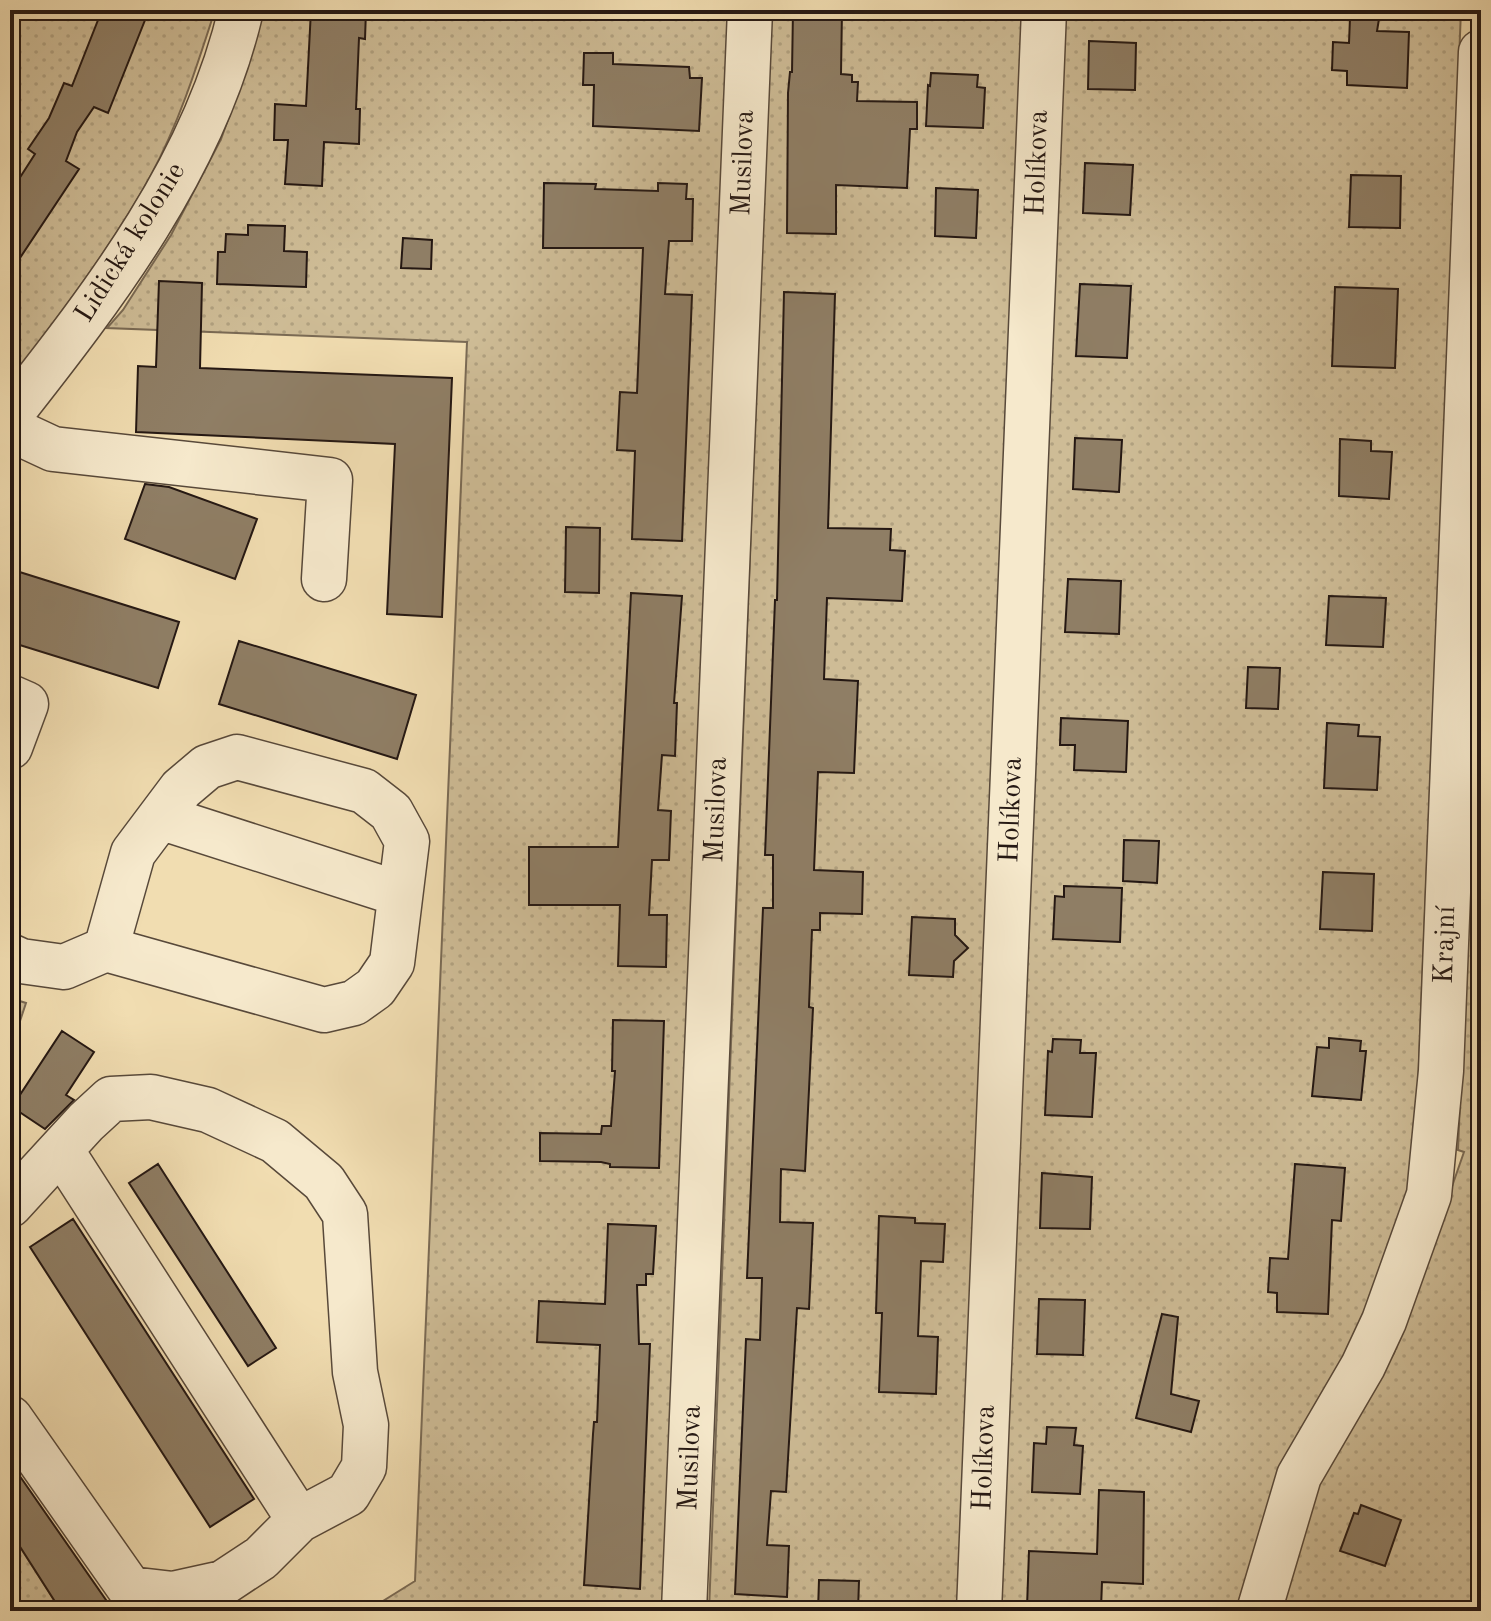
<svg xmlns="http://www.w3.org/2000/svg" width="1491" height="1621" font-family="'Old Standard TT',serif">
<style>
.garden{fill:url(#garden-dots);stroke:#7a6a54;stroke-width:2}
.building{fill:#8f7e65;stroke:#251813;stroke-width:2}
.lines{fill:none;stroke-linecap:round;stroke-linejoin:round}
.minor-casing{stroke:#58493a;stroke-width:47}
.minor{stroke:#f6e9cc;stroke-width:44}
.labels{text-anchor:middle;dominant-baseline:central;stroke-width:7;stroke-linejoin:round;paint-order:stroke}
.street-label{font-size:28px;fill:#251813;stroke:#f6e9cc}
</style>
<defs>
<pattern id="garden-dots" width="8" height="8" patternUnits="userSpaceOnUse" patternTransform="scale(2)"><rect width="8" height="8" fill="#cebc96"/><path d="M2 2h.1M6 6h.1" fill="none" stroke="#b1a180" stroke-width="1.8" stroke-linecap="round"/></pattern>
</defs>
<rect width="100%" height="100%" fill="#f1ddb1"/>
<filter id="stains"><feTurbulence type="fractalNoise" baseFrequency=".0025" numOctaves="4"/><feColorMatrix values="0 0 0 0 .2 0 0 0 0 .09 0 0 0 0 .02 0 0 0 .5 -.17"/></filter>
<radialGradient id="worn" r=".72"><stop offset=".6" stop-color="#630" stop-opacity="0"/><stop offset="1" stop-color="#630" stop-opacity=".3"/></radialGradient>
<path class="garden" d="M10,10h205c-18,56 -36,113 -64,165 -40,73 -91,139 -141,206z
M263,10h466l-63,1601h-299l48,-30 52,-1239 -360,-14 16,-18 48,-75 50,-96 26,-72z
M771,10h251l-63,1601h-250z
M1063,10h398l-47,1177 -169,424h-244z
M1481,586v1025h-204l36,-127 81,-131 70,-201 -6,-2z
M10,998l16,5 -16,48z
M10,1531l51,80h-51z"/>
<path class="building" d="M102,10h47l-41,103 -14,-6 -17,25 -11,29 13,8 -69,104v-80l25,-39 -7,-5 21,-31 15,-35 8,3z
M311,10h55l-1,29 -6,-1 -3,71h4l-1,35 -35,-2 -2,44 -37,-2 3,-44h-14l1,-36 31,2z
M793,10h49l-1,64 11,1v7h6l-1,19 60,1v27h-7l-3,59 -71,-3v49l-49,-1 1,-140 2,-21h2z
M1350,18l29,1 -2,12 32,1 -2,56 -60,-3v-14l-15,-1 1,-28 16,1z
M1089,41l47,2 -1,47 -47,-1z
M584,53h29v11l76,3 1,11h12l-3,53 -106,-5 1,-41h-11z
M931,73l47,2 -1,12 8,1 -2,40 -57,-2 2,-41 2,1z
M1085,163l48,2 -3,50 -47,-2z
M1351,175l50,1 -1,52 -51,-1z
M544,183l52,1 -1,5 63,2v-8l29,1 -1,15h7l-1,42h-23l-4,53 27,1 -10,246 -50,-2 3,-88 -18,-1 3,-58 17,1 6,-145h-100z
M936,188l42,2 -2,48 -41,-2z
M248,225l37,1 -1,25 23,1 -1,35 -89,-3 1,-32h7l1,-18 22,1z
M403,238l29,2 -1,29 -30,-1z
M159,281l43,2 -2,85 252,10 -10,239 -55,-3 8,-170 -259,-12 2,-66 18,1z
M1080,284l51,2 -4,72 -51,-2z
M1335,287l63,2 -3,79 -63,-2z
M784,292l51,2 -7,234 63,1 -1,21 15,1 -3,50 -75,-3 -3,81 34,2 -4,92 -36,-1 -4,98 49,2 -1,42 -42,-1v17h-8l-3,77 4,1 -8,163 -24,-2 -1,53 33,1 -4,86 -12,-1 -11,184 -15,-1 -4,54 22,1 -2,51 -52,-3 11,-255 14,1 2,-62h-15l16,-370h10v-53h-8l10,-255h2z
M1075,438l47,2 -3,52 -46,-3z
M1340,439l31,2v10l21,1 -3,47 -50,-3z
M145,484l24,3 88,32 -22,60 -110,-40z
M566,527l34,1 -1,65 -34,-1z
M10,569l169,53 -21,66 -148,-46z
M1068,579l53,2 -2,53 -54,-2z
M631,593l51,3 -8,107h3l-2,53 -13,-1 -4,55 13,1 -2,49h-17l-3,55h18l-1,52 -48,-1 2,-61h-91v-58h89z
M1329,596l57,2 -3,49 -57,-2z
M239,641l177,54 -19,64 -178,-55z
M1248,667l32,1 -2,41 -32,-1z
M1061,718l67,3 -2,51 -52,-2 1,-25h-15z
M1327,723l32,2 -1,11 22,1 -3,53 -53,-2z
M1124,840l35,1 -2,42 -34,-2z
M1323,872l51,2 -2,57 -52,-2z
M1064,886l58,2 -2,54 -67,-3 2,-43 9,1z
M912,917l43,2v16l13,13 -14,13 -1,16 -44,-2z
M613,1020l51,1 -5,147 -49,-1v-3l-9,-2 -61,-1v-28l61,1 1,-8h9l4,-55h-3z
M62,1031l32,21 -28,43 8,5 -29,29 -33,-22z
M1329,1038l32,3 -1,10h6l-5,49 -49,-4 5,-49 12,1z
M1053,1039l28,1 -1,13h16l-4,64 -47,-2 3,-64 4,1z
M158,1164l118,184 -28,18 -119,-183z
M1295,1164l50,4 -4,53 -9,-1 -4,94 -51,-2v-19l-9,-1 2,-34 18,1z
M1042,1173l50,4 -2,52 -50,-1z
M879,1216l36,2v5l30,1 -2,38 -22,-1 -3,75 20,1 -2,57 -57,-2 3,-79h-6z
M73,1219l181,280 -44,28 -180,-280z
M608,1224l48,2 -3,48h-7v11h-9l2,59h11l-10,245 -56,-4 9,-151 1,-12h3l3,-77 -63,-3 2,-41 66,3z
M1039,1299l46,1 -2,55 -46,-1z
M1162,1314l16,3 -7,77 28,7 -8,31 -55,-14z
M1047,1427l29,1 -2,17 9,1 -3,48 -48,-2 2,-49 12,1z
M10,1462l96,138 -18,11h-27l-51,-80z
M1099,1490l45,2 -1,92 -41,-2 -1,27 -74,-2 2,-56 68,3z
M1361,1505l40,15 -16,46 -45,-15 14,-38 4,1z
M819,1580l40,1 -1,30h-40z"/>
<g class="lines">
<defs>
<path id="minor" d="M10,415c96,-122 195,-250 231,-405
M10,429l43,20 277,31 -6,99
M10,697l16,7 -16,43
M160,817l240,77
M10,956l11,5 43,6 42,-18 218,61 30,-7 21,-15 17,-25 15,-122 -16,-29 -27,-21 -127,-34 -30,10 -26,22 -48,64 -27,96
M61,1150l238,370
M10,1205l76,-83 25,-23 40,-2 57,13 67,31 49,41 21,32 10,158 11,53 -2,42 -16,27 -49,26 -38,38 -38,25 -50,11 -43,-5 -120,-171
M684,1611l66,-1601
M979,1611l65,-1601
M1259,1611l40,-135 64,-110 21,-45 45,-126 12,-124 40,-1019"/>
</defs>
<use href="#minor" class="minor-casing"/>
<use href="#minor" class="minor"/>
</g>
<g class="labels">
<g class="street-label">
<text transform="translate(744 163) rotate(-88)">Musilova</text>
<text transform="translate(1038 163) rotate(-88)">Holíkova</text>
<text transform="translate(131 243) rotate(-58)">Lidická kolonie</text>
<text transform="translate(717 810) rotate(-88)">Musilova</text>
<text transform="translate(1012 810) rotate(-88)">Holíkova</text>
<text transform="translate(1446 945) rotate(-88)">Krajní</text>
<text transform="translate(691 1458) rotate(-88)">Musilova</text>
<text transform="translate(985 1458) rotate(-88)">Holíkova</text>
</g>
</g>
<rect width="1491" height="1621" fill="none" stroke="#f1ddb1" stroke-width="40"/>
<rect x="12" y="12" width="1467" height="1597" fill="none" stroke="#251813" stroke-width="4"/>
<rect x="20" y="20" width="1451" height="1581" fill="none" stroke="#251813" stroke-width="2"/>
<rect width="100%" height="100%" filter="url(#stains)"/>
<rect width="100%" height="100%" fill="url(#worn)"/>
</svg>
